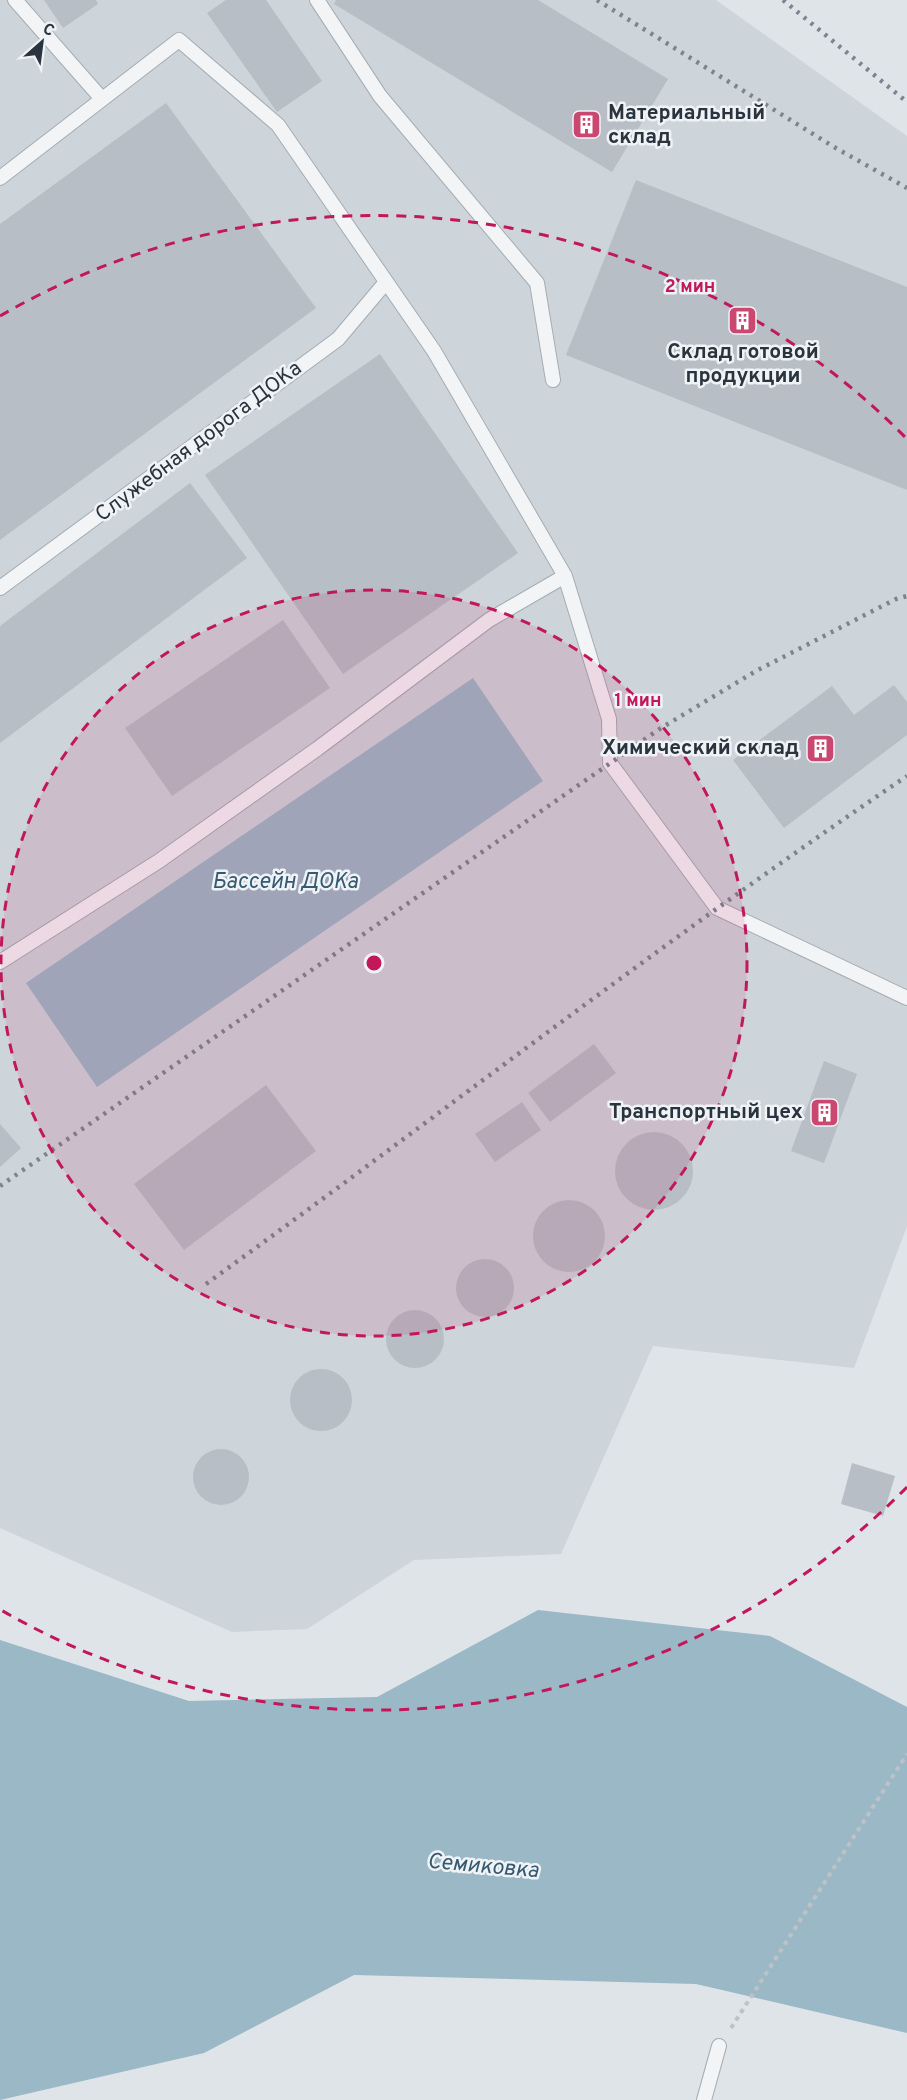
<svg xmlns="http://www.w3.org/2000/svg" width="907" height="2100" font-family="Overpass,sans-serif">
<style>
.built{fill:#cdd4da}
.water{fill:#9bb8c7}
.building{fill:#b7bec5}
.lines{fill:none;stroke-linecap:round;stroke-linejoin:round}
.lane-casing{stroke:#a5acb2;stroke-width:16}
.path{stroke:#bec2c6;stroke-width:4;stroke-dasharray:4.5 4.5;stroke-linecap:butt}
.lane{stroke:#f2f4f6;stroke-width:14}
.rail{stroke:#798691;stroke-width:4.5;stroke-dasharray:3 6;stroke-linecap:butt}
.ring{fill:none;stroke:#c2185b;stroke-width:3;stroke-dasharray:10 8}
.labels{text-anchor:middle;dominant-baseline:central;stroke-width:5;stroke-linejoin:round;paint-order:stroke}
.poi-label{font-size:21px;font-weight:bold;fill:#29343f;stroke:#eff3f6;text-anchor:end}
.street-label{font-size:21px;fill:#29343f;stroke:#eff3f6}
.water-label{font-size:22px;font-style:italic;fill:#345971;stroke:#eff3f6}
.centre{fill:#c2185b;stroke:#eff3f6;stroke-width:3}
.ring-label{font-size:18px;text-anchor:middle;font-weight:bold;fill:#c2185b;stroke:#eff3f6;stroke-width:5;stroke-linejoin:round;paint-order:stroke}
</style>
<rect width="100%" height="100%" fill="#dfe4e8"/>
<path class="built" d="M0,0h716l191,136v1090l-53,142 -201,-22 -92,208 -147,6 -107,69 -75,3 -232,-104z"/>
<path class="water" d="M473,678l70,103 -446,306 -71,-104z
M538,1610l232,26 137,71v326l-211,-49 -342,-9 -150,78 -204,47v-460l189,61 188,-4z"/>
<path class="building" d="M44,0h52l2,4 -35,24z
M226,0h40l56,81 -45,31 -70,-99z
M336,0h202l130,79 -56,93 -278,-168z
M166,103l150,205 -316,232v-316z
M636,180l271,107v203l-341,-135z
M380,354l138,199 -175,121 -138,-199z
M190,483l57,75 -247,185v-117z
M283,620l47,68 -158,108 -47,-68z
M894,685l13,17v33l-123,93 -51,-68 99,-74 22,29z
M594,1044l22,29 -66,49 -22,-29z
M824,1061l33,13 -33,89 -33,-12z
M266,1085l50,66 -132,99 -50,-66z
M522,1102l19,28 -46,32 -20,-28z
M0,1124l21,24 -21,19z
M615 1171a39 39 0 1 1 78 0a39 39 0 1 1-78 0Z
M533 1236a36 36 0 1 1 72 0a36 36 0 1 1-72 0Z
M456 1288a29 29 0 1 1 58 0a29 29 0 1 1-58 0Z
M386 1339a29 29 0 1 1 58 0a29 29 0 1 1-58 0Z
M290 1400a31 31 0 1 1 62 0a31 31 0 1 1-62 0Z
M193 1477a28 28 0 1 1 56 0a28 28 0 1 1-56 0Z
M852,1463l43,13 -12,40 -42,-12z"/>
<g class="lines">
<defs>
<path id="lane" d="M15,0l87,99
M317,0l63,96 157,187 16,97
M0,178l179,-138 99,85 156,226 131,225 44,143 1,44 107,145 190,90
M0,588l338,-249 48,-57
M0,962l159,-101 158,-112 172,-129 76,-44
M704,2100l15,-54"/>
</defs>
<use href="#lane" class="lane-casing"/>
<path class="path" d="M731,2028l176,-274"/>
<use href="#lane" class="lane"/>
<path class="rail" d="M597,0l237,147 73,41
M783,0l124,102
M0,1186l661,-458 95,-57 140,-72 11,-3
M206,1284c234,-169 462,-347 701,-508"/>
</g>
<circle cx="374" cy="963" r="373" fill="#c2185b" fill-opacity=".12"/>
<g class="ring">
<circle cx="374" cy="963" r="373"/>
<path d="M907 1487A747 747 0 0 1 1 1610M0 316A747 747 0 0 1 907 439"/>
</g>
<defs>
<symbol id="building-square" viewBox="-11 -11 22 22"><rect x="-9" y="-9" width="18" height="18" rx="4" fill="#ca4870" stroke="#eff3f6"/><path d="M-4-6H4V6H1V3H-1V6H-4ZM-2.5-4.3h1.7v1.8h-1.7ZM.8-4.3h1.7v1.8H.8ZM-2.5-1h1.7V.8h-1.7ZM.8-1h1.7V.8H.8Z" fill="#fff"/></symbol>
</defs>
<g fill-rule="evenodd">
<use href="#building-square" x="570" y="108" width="33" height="33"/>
<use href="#building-square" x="726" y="304" width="33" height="33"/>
<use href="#building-square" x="804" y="732" width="33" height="33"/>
<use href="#building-square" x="808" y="1096" width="33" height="33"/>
</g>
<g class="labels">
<g class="poi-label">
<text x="608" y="113" text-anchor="start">Материальный<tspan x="608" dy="24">склад</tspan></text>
<text x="743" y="352" text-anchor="middle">Склад готовой<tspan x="743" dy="24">продукции</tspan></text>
<text x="799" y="748">Химический склад</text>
<text x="803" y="1112">Транспортный цех</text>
</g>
<g class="street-label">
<text transform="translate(199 442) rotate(-37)">Служебная дорога ДОКа</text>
</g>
<g class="water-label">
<text x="285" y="882">Бассейн ДОКа</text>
<text transform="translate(483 1867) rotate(5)">Семиковка</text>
</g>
</g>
<circle cx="374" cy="963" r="9" class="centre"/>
<g class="ring-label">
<text x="690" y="292">2 мин</text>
<text x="638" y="706">1 мин</text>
</g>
<g transform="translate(42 42) rotate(28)" stroke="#eff3f6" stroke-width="4.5" paint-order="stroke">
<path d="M0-4.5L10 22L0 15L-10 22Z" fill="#29343f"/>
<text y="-9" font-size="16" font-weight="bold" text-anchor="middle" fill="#29343f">С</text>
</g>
</svg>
